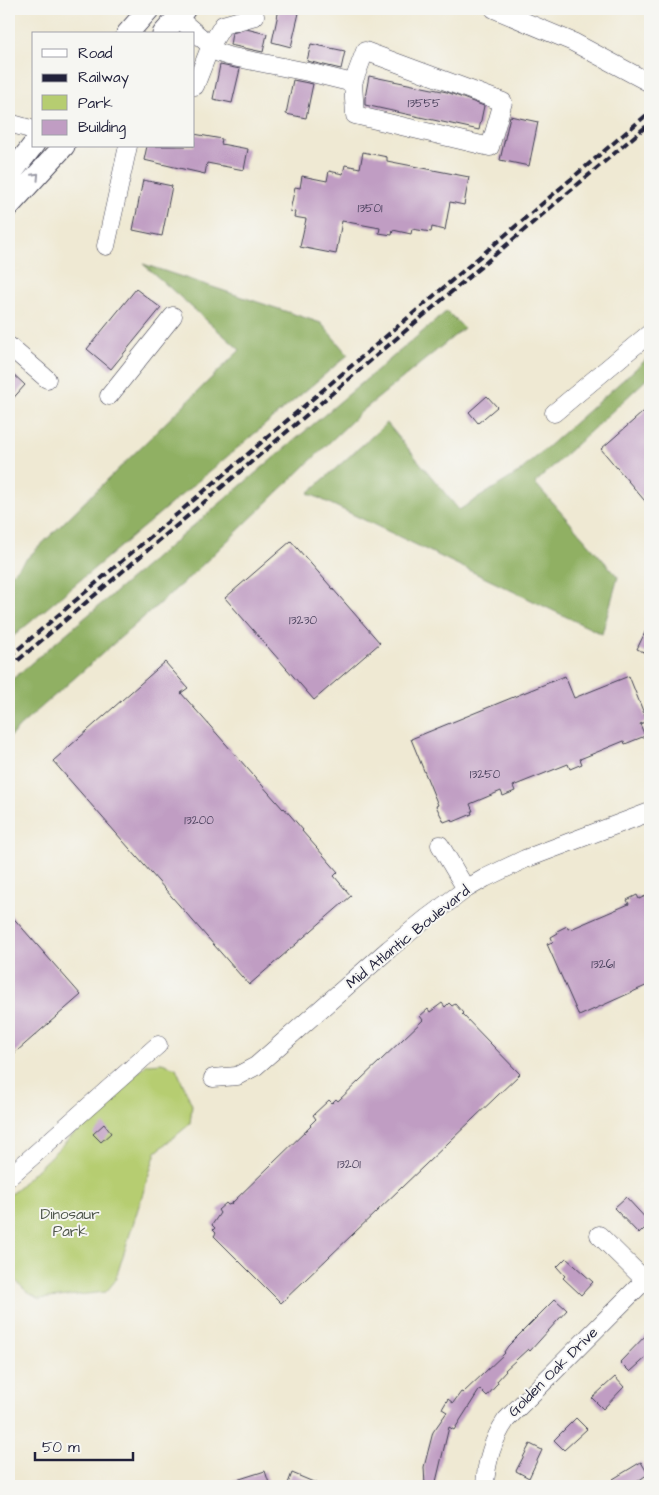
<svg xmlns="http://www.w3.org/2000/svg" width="659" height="1495" font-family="'Architects Daughter',sans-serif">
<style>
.green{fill:#b6cd71;stroke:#6c7856}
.forest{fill:#90b063;stroke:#59694f}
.building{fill:#c09dc3}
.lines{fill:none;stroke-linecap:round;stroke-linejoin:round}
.minor-casing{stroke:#414052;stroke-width:19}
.major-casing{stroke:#414052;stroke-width:23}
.minor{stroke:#fff;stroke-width:18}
.major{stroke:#fff;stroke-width:21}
.rail{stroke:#22223b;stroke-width:4;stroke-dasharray:8 4;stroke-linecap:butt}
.oneway{stroke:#9c9ca7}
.labels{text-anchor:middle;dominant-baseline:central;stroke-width:4;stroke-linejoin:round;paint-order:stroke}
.number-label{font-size:12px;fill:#4a415d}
.street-label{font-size:15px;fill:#22223b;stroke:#f6f6f2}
.park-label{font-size:15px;fill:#4e554b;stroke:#f6f6f2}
</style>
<rect width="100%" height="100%" fill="#f6f6f2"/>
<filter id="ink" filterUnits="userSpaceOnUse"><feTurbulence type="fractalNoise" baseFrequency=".02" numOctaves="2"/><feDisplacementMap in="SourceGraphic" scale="10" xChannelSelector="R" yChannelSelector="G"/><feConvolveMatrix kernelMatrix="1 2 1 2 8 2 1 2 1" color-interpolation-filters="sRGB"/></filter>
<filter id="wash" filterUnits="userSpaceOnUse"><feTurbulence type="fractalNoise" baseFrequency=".0096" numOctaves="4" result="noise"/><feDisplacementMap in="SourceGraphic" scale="20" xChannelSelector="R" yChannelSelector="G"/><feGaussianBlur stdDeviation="1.12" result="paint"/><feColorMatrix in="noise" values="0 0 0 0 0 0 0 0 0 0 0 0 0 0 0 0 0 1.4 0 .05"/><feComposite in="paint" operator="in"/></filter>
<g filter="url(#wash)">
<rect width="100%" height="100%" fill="#efe9d3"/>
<path class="green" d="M162,1063l14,5 16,37 -2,19 -34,28 -41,129 -9,11 -67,7 -12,-7 -18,-18v-78l138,-132z"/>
<path class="forest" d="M143,264l178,59 27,32 -339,285v-64l231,-226z
M447,311l17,17 -103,84 -167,161 -174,153 -11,12v-56z
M650,356v20l-115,107 83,94 -16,57 -294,-141 79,-70 72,87 59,-37z"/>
<g id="blocks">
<path class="building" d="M279,9l20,4 -8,34 -19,-5z
M246,29l21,5 -4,18 -33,-7 2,-12z
M311,44l34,7 -4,18 -34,-8z
M220,65l20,4 -8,34 -19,-4z
M369,76l78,16 37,14 -5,24 -114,-25v-7z
M293,80l20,4 -7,34 -20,-4z
M510,116l28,6 -9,44 -29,-6z
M194,134l28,5 -1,5 27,5 -4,21 -37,-7 -2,11 -61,-14 3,-14h47z
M363,152l24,5v4l82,16 -5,28 -14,-3 -5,28 -13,-3 -1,5 -19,-3 -1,5 -18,-4 -1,5 -13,-2 1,-5 -38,-7 -6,33 -36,-7 6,-28 -12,-2 1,-5 -5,-1 5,-24 5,1 2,-12 25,5 2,-10 14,3 2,-9 15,3z
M143,180l29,6 -10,50 -29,-6z
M136,289l25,19 -50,61 -24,-20z
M9,370l16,15 -16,18z
M487,396l10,11 -19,16 -9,-11z
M650,406v101l-49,-58z
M291,541l89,102 -66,57 -89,-102z
M650,622v33l-13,-6z
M165,662l23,26 -7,5 102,116 1,-1 19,22 -1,1 36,41 -4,4 17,20 -102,89 -196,-224z
M565,676l9,22 55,-22 18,45 -7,3 5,12 -20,8 -1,-3 -44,18 2,5 -12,5 -2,-5 -55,22 2,5 -12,5 -2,-5 -31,13 3,7h-2l1,3 -19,8 -1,-3 -8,3 -8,-16 2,-1 -27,-66z
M650,894v90l-71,32 -32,-72 6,-2 -2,-5 7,-4 -1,-2 10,-5 1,3 2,-1 1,1 58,-25 -2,-4 10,-5 2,4z
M9,913l72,82 -72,63z
M442,1003l3,4 4,-4 3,3 3,-2 8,9 -1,1 58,60 -239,229 -67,-67 2,-3 -3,-3 2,-2 -3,-3 8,-12 -2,-3 8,-7 2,2 3,-1 80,-78 -1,-1 6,-6 -3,-4 16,-15 3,3 4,-4 2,2 85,-81 -3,-4 8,-7 2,3z
M104,1124l7,9 -10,9 -8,-8z
M626,1197l24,26 -11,11 -25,-26z
M566,1258l27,24 -12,13 -18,-17 2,-2 -8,-9z
M555,1299l12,11 -37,41 -2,-2 -23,21 1,1 -9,10 1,2 -4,4h1l-8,9 -7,-7 -26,41 -5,-3 -14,59h-10l-1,-19 9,-35 14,-20 -5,-3 6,-10 5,4 8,-11 2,1 42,-40 -1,-1 4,-6z
M650,1331v23l-20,18 -10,-10z
M615,1377l9,10 -21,22 -11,-11z
M576,1418l11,11 -23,21 -10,-10z
M530,1444l12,6 -13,28 -13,-7z
M641,1462l7,12 -17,12h-13l-5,-7z
M265,1471l5,15h-45l-1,-2z
M292,1473l31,13h-36z"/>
</g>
</g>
<g filter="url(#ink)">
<use href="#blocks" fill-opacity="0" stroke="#414052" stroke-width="1"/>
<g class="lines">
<defs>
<path id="minor" d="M494,9l79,33 77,41
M177,17l42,36 9,3 80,16 45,11 12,-32 138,51 -13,45 -135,-32 -2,-32
M195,86l16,-41 12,-20 32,-9
M9,123l25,7
M106,246l22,-100
M9,346l38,33
M109,396l64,-80
M554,413l96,-80
M440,845l26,44
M213,1078l24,-2 19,-10 133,-117 38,-31 39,-29 19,-11 40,-19 125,-47
M9,1177l149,-132
M599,1235l51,50
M485,1486c1,-25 7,-45 21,-66l144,-145"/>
<path id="major" d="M127,34l22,-25
M163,34l22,-25
M9,176l25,-32
M9,206l55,-60"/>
</defs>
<use href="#minor" class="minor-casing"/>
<use href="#major" class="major-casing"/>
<use href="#minor" class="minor"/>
<use href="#major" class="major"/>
<path class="rail" d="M9,657l641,-545
M9,668l641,-545"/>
</g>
<defs><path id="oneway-chevron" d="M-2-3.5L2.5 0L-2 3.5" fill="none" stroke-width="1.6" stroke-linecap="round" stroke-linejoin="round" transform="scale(1.25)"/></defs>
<use class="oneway" href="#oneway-chevron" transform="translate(36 176) rotate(-47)"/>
</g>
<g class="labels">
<g class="number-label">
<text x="424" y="103">13555</text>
<text x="370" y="208">13501</text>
<text x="303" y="620">13230</text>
<text x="485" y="774">13250</text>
<text x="199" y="820">13200</text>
<text x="603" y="964">13261</text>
<text x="349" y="1164">13201</text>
</g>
<g class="street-label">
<text transform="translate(408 937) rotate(-39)">Mid Atlantic Boulevard</text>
<text transform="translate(553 1372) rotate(-45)">Golden Oak Drive</text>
</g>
<g class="park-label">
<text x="70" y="1214">Dinosaur<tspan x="70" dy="17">Park</tspan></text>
</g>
</g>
<rect width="659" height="1495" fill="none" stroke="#f6f6f2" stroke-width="30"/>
<rect x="32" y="32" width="162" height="115" fill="#f6f6f2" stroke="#a1a1a9"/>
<rect x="42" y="49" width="25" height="8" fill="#ffffff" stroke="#a1a1a9"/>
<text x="78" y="58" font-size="15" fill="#22223b">Road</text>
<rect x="42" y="74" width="25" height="8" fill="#22223b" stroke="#a1a1a9"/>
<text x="78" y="82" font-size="15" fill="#22223b">Railway</text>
<rect x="42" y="95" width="25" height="15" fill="#b6cd71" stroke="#a1a1a9"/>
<text x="78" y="108" font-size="15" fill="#22223b">Park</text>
<rect x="42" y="120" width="25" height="15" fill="#c09dc3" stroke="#a1a1a9"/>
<text x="78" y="132" font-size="15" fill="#22223b">Building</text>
<path d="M35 1452v8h98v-8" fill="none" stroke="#22223b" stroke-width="2.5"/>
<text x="42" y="1452" font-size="15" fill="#22223b" stroke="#f6f6f2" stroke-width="4" paint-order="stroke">50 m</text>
</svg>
